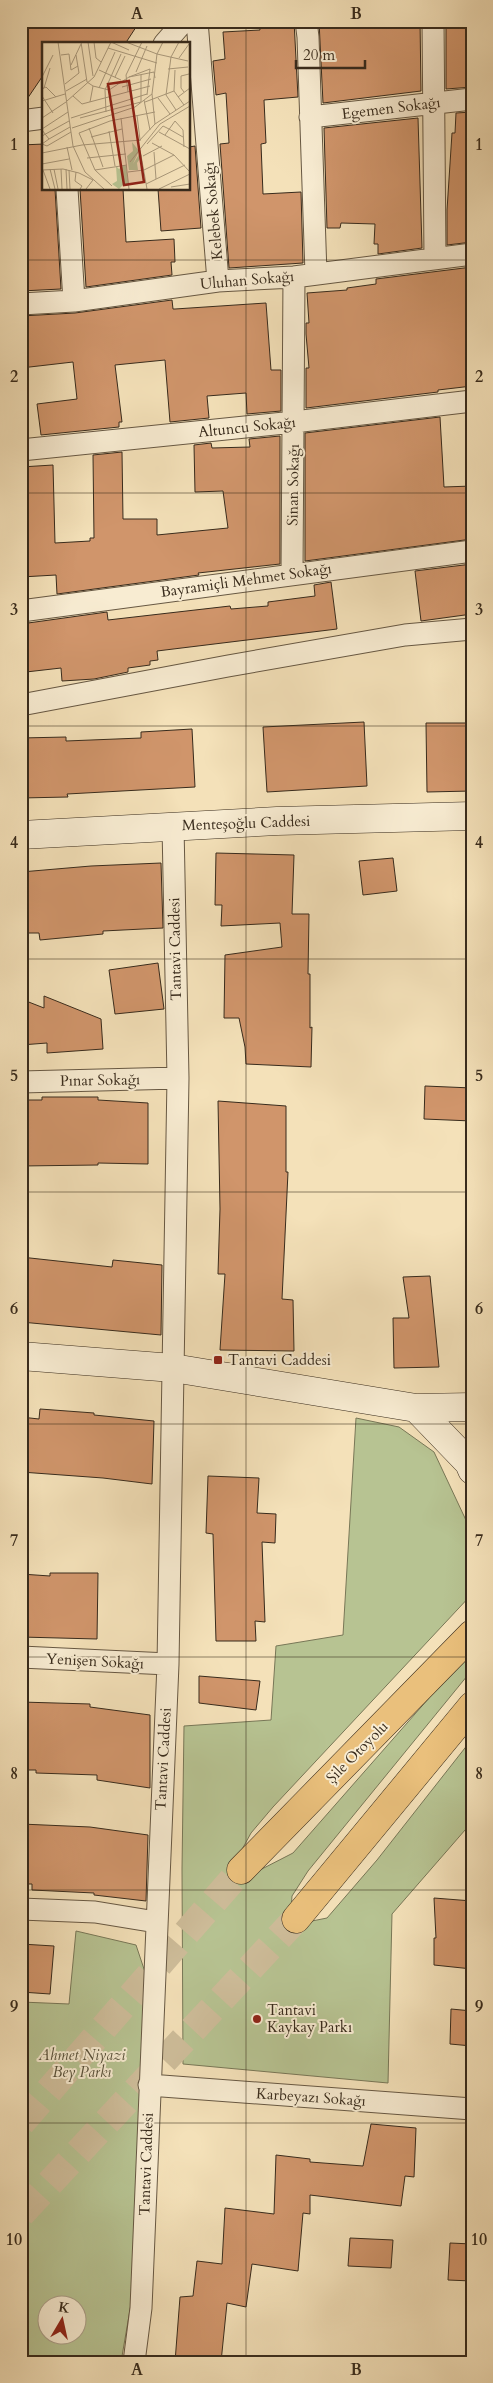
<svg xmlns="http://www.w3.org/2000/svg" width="493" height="2383" font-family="Cardo,serif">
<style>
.green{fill:#b7c392;stroke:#787757;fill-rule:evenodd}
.building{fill:#d0956b;stroke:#382b1c}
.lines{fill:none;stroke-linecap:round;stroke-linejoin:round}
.highway-tunnel{stroke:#cebd9a;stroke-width:28;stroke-dasharray:28 14;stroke-linecap:butt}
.street-casing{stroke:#675843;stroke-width:23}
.secondary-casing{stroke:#382b1c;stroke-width:29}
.highway-casing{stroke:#382b1c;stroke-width:29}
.street{stroke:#f8ecd2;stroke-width:21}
.secondary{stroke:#f8ecd2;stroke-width:28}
.highway{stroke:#eac07c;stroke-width:28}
.grid{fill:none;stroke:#382b1c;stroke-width:1;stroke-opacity:0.55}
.poi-dot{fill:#8f2418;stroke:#f8ecd2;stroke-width:2}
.labels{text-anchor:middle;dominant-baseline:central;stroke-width:4;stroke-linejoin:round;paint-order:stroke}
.street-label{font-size:15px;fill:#382b1c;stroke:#f8ecd2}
.poi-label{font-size:15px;fill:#382b1c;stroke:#f8ecd2;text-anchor:start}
.park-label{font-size:15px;font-style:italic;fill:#58513a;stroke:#f8ecd2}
.inset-road{fill:none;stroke:#a9987a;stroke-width:1}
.view{fill:#8f2418;fill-opacity:0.15;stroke:#8f2418;stroke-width:2.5}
.inset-edge{fill:none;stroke:#382b1c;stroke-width:2.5}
.neatline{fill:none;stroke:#382b1c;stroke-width:2}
.grid-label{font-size:16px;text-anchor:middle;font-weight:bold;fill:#382b1c}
</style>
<rect width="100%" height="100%" fill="#f4e1b9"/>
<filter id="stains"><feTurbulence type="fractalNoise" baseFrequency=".004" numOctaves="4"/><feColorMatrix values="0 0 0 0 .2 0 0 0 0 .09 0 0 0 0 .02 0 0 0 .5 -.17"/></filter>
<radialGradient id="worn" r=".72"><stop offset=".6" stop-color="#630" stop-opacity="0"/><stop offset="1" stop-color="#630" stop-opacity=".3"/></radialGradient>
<path class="green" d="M356,1418l43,9 35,25 38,81v61l-199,213 -22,26 -12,22 17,17 37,-19 179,-204v21l-164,201 -16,25 -1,14 16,12 20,-4 50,-58 95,-121v83l-80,92 -4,169 -205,-19 -1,-195 2,-143 87,-6 5,-74 67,-11z
M76,1931l60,14 10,30 -15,329 -10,58h-100v-360l48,2zM48,2306h30v30h-30z"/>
<path class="building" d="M21,21h119l-15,23h-81v30l-23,34z
M259,21h35l4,76 -34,3 2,43 -5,1 2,50 38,-2 2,71 -74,5 -9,-124 9,-1 -3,-50 -10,2 -3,-34 12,-2 -2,-27 37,-2z
M319,21h101l1,70 -98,12z
M446,21h26v66l-26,2z
M472,112v130l-25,3v-35l5,-77h3l1,-20z
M418,118l4,130 -44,6v-10h-4l1,-20 -34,-1 -1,5h-13l-3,-100z
M44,144v45h11l6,100 -40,2v-146z
M195,146l6,82 -40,3 -3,-42h31v-42z
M80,189h43l3,53 48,-3 1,23h-4l1,13 -86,12z
M472,267v119l-34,4v2l-132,16v-40h3l-3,-34v-11h3l-2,-30 40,-3v-2l29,-4v-5z
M172,300l1,9h2l91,-6 5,67h10v41l-34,3 -1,-21 -39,3 2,22 -39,4 -5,-62 -50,5 7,57h-3v5l-78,8 -4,-31 40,-5 -4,-37 -52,6v-52l54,-3z
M440,417l4,70 28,-1v53l-167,22v-128z
M280,436v128l-82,9 1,2 -142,19 -1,-19 -35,2v-48h2l-2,-62 32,-2 2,78 35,-2v-3h4l-1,-83 29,-3 1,67h34v16l71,-7 -5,-37 -28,1 -1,-47 17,-2 1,5 38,-1 -1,-8z
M472,564v50l-51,7 -6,-50z
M331,582l6,47 -180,22 1,9 -8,1v4l-22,3v4l-34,7 -32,2 -1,-13 -35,4 -5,-48 86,-12 1,8 122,-14 1,3 37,-3v-4l47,-6 -1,-11z
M364,722l3,64 -100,6 -4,-65z
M426,723h46v68l-45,1z
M192,729l3,58 -128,7 1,3 -47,1v-60l45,-1v4l75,-3v-6z
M216,853l78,2 -2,59h17l-1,60h2v54l2,-1 -1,40 -65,-3 -1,-17 -6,-29h-15l1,-63 57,-8 -2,-24 -59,3 1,-21h-7z
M393,858l4,33 -34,4 -4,-34z
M161,863l2,65 -60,3v3l-63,6 -1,-7h-18v-61l70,-6z
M158,963l6,46 -49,5 -6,-44z
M44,996l57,23 2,30 -56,4v-10l-26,2v-46l23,9z
M425,1086l47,2v33l-48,-2z
M42,1097h56v3l50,3v61l-50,-1v2l-77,1v-66h21z
M218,1101l68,5v66h2l-6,127 11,1 1,51 -74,-1 5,-76h-7l2,-65z
M21,1257l91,10 1,-7 49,5 -1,70 -140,-13z
M430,1276l9,91 -45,1 -1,-50h16l-6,-41z
M40,1409l54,4v2l60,6 -2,63 -49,-6 -82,-6v-55l18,2z
M208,1476l51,2 -2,35 19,1 -1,29 -13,-1 3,80 -10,-1 1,20h-40l-3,-107 -7,-1z
M50,1573h48l-1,66 -76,-2v-63l29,2z
M199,1676l61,5 -4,29 -57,-7z
M21,1702l69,2v3l60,8v73l-53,-8v-5l-61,-2v-3h-15z
M21,1824l69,3 58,8 -2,66 -52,-6v-2l-62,-3v-6h-11z
M434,1898l38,3v68l-38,-4v-27h2z
M21,1944l33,2 -4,48 -29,-2z
M451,2009l21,2v35l-22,-2z
M371,2124l45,4 -2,49 -9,-1 -4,30 -91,-11v19l-7,-1 -5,58 -46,-7 -6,43 -19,-4 -6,59h-46l5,-65 13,-1 4,-35 25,3 3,-56 49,6 2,-59 34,4v3l53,4z
M350,2238l43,2 -2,28 -43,-2z
M450,2243l22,1v37l-24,-1z"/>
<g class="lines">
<path class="highway-tunnel" d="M21,2123l220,-253
M21,2214l275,-295"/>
<defs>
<path id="street" d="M197,21l21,260
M306,21l2,16 8,237
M433,21l2,237
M164,44l20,-23
M310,117l162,-18
M21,121l23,-3
M67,189l7,112
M21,304l53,-3 144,-20 76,-4 178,-23
M21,450l273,-28 178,-21
M292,573l2,-296
M21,611l451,-60
M21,705l207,-39 177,-31 67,-6
M21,1082l157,-4
M21,1657l147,7
M21,1909l74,3 61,10
M149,2085l323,24
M134,2362l7,-54 27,-644 10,-586 -5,-252"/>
<path id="secondary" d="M21,835l256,-14 195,-5
M21,1356l152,12 243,40 56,-1
M416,1408l53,55 3,7"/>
<path id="highway" d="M241,1870l231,-236
M296,1919l176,-213"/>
</defs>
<use href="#street" class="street-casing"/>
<use href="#secondary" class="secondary-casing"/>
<use href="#highway" class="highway-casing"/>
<use href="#street" class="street"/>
<use href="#secondary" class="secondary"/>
<use href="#highway" class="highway"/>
</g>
<path class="grid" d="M246,21v2341M21,260h451M21,493h451M21,726h451M21,959h451M21,1192h451M21,1424h451M21,1657h451M21,1890h451M21,2123h451"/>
<g class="poi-dot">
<rect x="213" y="1355" width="10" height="10" rx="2.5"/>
<circle cx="257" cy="2019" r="5"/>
</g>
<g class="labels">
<g class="street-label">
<text transform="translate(391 108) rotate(-7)">Egemen Sokağı</text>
<text transform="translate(213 211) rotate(-95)">Kelebek Sokağı</text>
<text transform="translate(247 280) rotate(-5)">Uluhan Sokağı</text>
<text transform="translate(247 427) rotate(-6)">Altuncu Sokağı</text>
<text transform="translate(293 485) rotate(-89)">Sinan Sokağı</text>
<text transform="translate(246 580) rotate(-8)">Bayramiçli Mehmet Sokağı</text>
<text transform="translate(246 823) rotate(-2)">Menteşoğlu Caddesi</text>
<text transform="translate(175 949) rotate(-91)">Tantavi Caddesi</text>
<text transform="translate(100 1080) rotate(-1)">Pınar Sokağı</text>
<text transform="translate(95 1661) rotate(3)">Yenişen Sokağı</text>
<text transform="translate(357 1752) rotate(-45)">Şile Otoyolu</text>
<text transform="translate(163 1759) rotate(-87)">Tantavi Caddesi</text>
<text transform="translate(311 2097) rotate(4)">Karbeyazı Sokağı</text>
<text transform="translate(146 2164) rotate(-88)">Tantavi Caddesi</text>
</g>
<g class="poi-label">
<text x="228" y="1360">Tantavi Caddesi</text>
<text x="267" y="2010">Tantavi<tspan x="267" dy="17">Kaykay Parkı</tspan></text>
</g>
<g class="park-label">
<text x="82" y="2055">Ahmet Niyazi<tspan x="82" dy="17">Bey Parkı</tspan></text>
</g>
</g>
<g transform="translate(42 42)">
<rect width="148" height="148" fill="#f4e1b9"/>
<path d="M90,100l7,9 -6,13 7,-11 2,3 -5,7 1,7h-9l-2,-14 6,-5zM82,123l2,1 3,20 -6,-1 -4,4 -7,-5 5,-3 -1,-15 3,3z" fill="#b7c392"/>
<path class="inset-road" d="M16,0l15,104 12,26 19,17M39,0l6,40 6,4 16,4 20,-13 25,-5 1,6M46,0l5,34M52,0l2,16 5,4M69,0l18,8M84,0l31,12 31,7M66,6l49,15M19,13l8,-1 2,16 7,-4M148,14v26M137,16l10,-14M29,23l10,-21M126,27l20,-2M57,28l22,10M133,28l-1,21 10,14M94,30l11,-26M0,35l11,-22M73,35l10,-21M87,35l21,-8 -3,26M23,42l14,-11 -3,-18M80,45l29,-8M2,46l6,-20M57,46l16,-36M0,47l4,-2 10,10M24,49l21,-12M86,50l-2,-17 16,-33M142,50l-3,-4v-12l8,-2M0,54l11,17M31,54l9,8 68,-18M136,55l12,-9M116,56l12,16M102,58l6,30M0,59l23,-7M25,59l27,-24 17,-35M48,60l3,-16M103,60l29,-11M134,68l-10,-15 5,-38 8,-15M64,70l-1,-22 16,-36M95,73l3,25M0,76l24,-16M29,76l76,-24M38,76l61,-16v-27M79,76l8,71M113,82l-3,-30 5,-40 6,-12M30,86l63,-21 17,-13M47,86l14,39M0,87l26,-17M127,87l14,8M0,88l7,9 -7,5M141,88l1,17M67,89l6,35M117,90l31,17M123,93l10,-14 8,9M0,94l27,-15M49,95l31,-8M7,97l21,-12M95,101l18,-19 35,-23M110,101l22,12 16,17M0,102l5,2 24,-14M105,102l16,-18 6,3M25,105l5,23M98,108l7,39M112,110l2,27M0,111l40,-8 59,-5M101,114l19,-10M45,116l39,-4M88,120l30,-38 30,-18M0,122l27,-5M8,127l5,20M12,127l4,20M19,127l1,20M24,127l1,20M0,128l21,-1 16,4 14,7 -7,9M1,128l7,19M27,128l1,19M53,128l32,-5M34,130l-1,9 7,5 -2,3M86,130l16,-2 30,-15M104,142l39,-19M70,144l-17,-16 -16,-37 31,-12 45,-9M129,145l19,-3M117,147l31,-15"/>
<path class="view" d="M87,39l15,101 -20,3 -16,-101z"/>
<rect width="148" height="148" class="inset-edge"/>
</g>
<rect width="493" height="2383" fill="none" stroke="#f4e1b9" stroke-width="55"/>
<g transform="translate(62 2320) rotate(9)"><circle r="24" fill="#f8ecd2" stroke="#ab9f89"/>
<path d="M0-4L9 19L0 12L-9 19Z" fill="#8f2418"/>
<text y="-8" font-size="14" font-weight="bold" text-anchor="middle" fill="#382b1c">K</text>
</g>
<path d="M296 60v8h69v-8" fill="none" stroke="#382b1c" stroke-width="2.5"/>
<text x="303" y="60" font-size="15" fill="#382b1c" stroke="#f8ecd2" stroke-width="4" paint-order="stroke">20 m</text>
<rect x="28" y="28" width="438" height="2328" class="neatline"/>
<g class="grid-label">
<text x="137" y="19">A</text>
<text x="356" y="19">B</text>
<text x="14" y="150">1</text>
<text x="479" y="150">1</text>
<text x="14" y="382">2</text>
<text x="479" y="382">2</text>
<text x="14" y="615">3</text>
<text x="479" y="615">3</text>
<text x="14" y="848">4</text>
<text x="479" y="848">4</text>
<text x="14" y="1081">5</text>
<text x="479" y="1081">5</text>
<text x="14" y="1314">6</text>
<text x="479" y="1314">6</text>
<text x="14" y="1546">7</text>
<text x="479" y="1546">7</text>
<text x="14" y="1779">8</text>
<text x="479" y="1779">8</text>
<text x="14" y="2012">9</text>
<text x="479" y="2012">9</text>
<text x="14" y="2245">10</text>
<text x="479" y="2245">10</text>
<text x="137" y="2375">A</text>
<text x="356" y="2375">B</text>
</g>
<rect width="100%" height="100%" filter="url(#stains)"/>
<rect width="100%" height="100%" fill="url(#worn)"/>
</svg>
